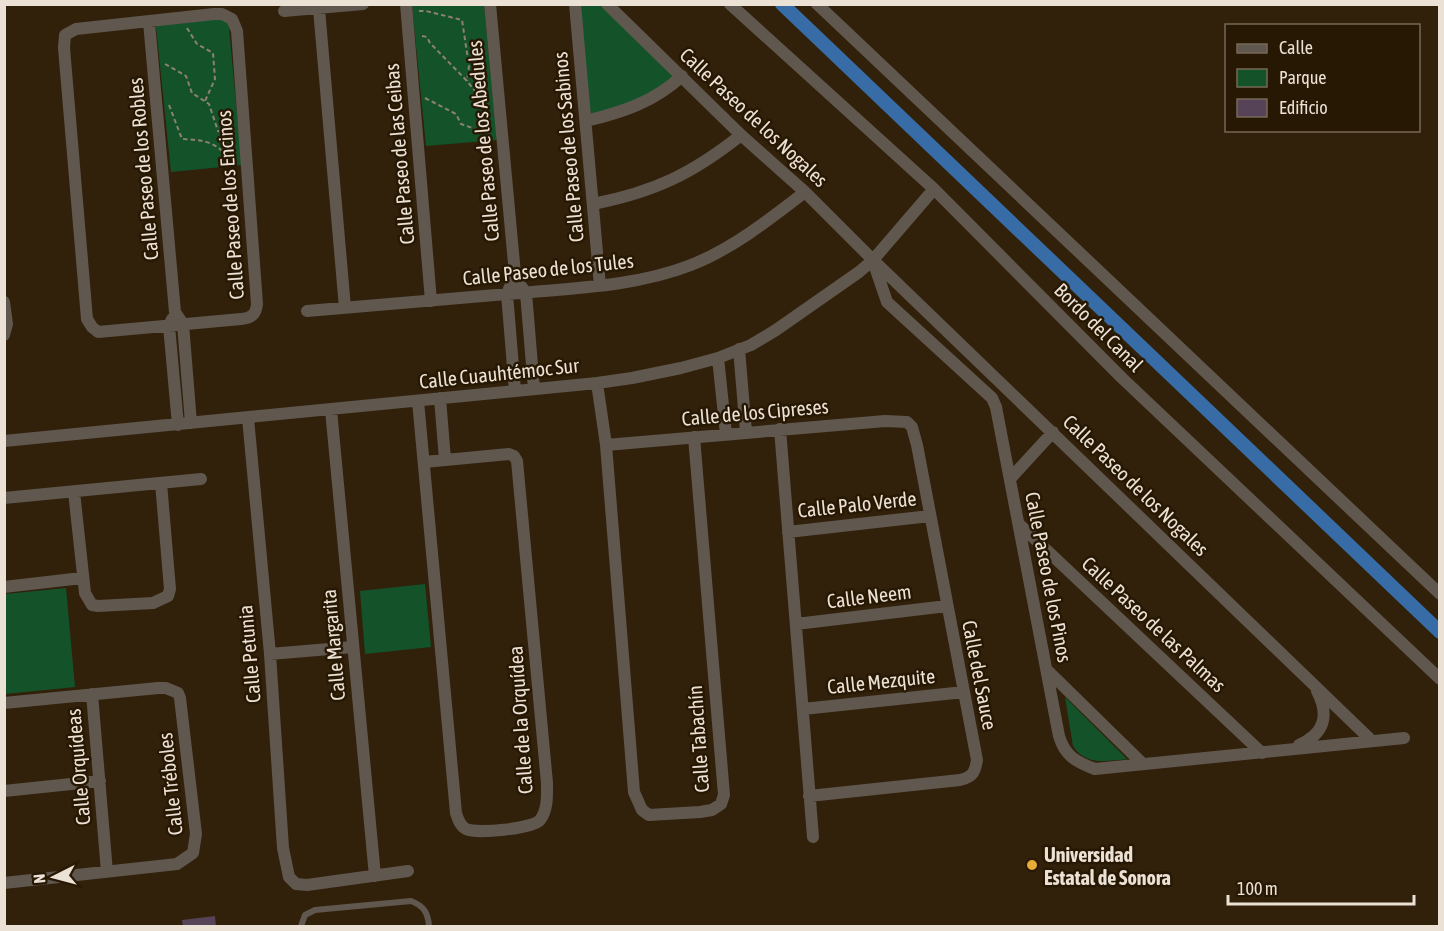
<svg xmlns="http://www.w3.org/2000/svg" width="1444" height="931" font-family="'Asap Condensed',sans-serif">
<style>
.green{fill:#14532a}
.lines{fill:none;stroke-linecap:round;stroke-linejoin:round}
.canal{stroke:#386ca6;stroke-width:14}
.building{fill:#574358}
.path{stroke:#8e8170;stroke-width:2;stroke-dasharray:4.5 3;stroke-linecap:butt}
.lane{stroke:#60574e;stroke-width:6}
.street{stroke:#60574e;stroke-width:12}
.poi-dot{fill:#e9ab38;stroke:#271803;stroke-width:2}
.labels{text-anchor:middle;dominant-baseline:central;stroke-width:5;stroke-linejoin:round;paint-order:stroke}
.street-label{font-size:20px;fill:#ece1d5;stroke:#271803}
.poi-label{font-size:20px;font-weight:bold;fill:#ece1d5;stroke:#271803;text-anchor:start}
</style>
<rect width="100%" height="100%" fill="#31210b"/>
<path class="green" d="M412,5h72l13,135 -71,6z
M576,5h36l71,67 -14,12 -53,26 -31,5z
M228,18l14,147 -71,7 -15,-146z
M425,584l6,63 -66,7 -5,-63z
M66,588l9,99 -70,7v-100z
M1065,697l62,62c-19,2 -42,7 -54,-13z"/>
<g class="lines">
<path class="canal" d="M782,4l658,628"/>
</g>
<path class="building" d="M215,916l1,11h-33l-1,-7z"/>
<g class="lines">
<path class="path" d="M419,11h7l36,9 7,46 -2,15
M187,28l10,16 16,9 2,26 -10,22
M422,36l5,1 3,6 37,38 13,16 3,7 6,1
M165,64l21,12 6,17 17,11 9,27 14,3
M425,98l31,16 5,10 28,10
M169,105l13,34c14,1 28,1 39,11 6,6 6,12 14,14"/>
<path class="lane" d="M301,926l4,-11 10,-5 96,-9c13,5 17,12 18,25"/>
<path class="street" d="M406,4l25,297
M490,4l25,270 -8,20 8,97
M575,4l25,282
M607,4l134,131 64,57 68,68 498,480
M730,4l204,185 188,189 318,301
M817,4l623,590
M319,9l26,299
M284,11l79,-7
M214,14h8l10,5 5,12 20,273c-1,11 -6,14 -16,15l-143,13 -6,-5 -5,-8 -23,-271 1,-13 11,-6z
M149,22l26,290 8,12 8,99
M586,121c37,-9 68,-19 96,-45
M593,204c61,-12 99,-30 148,-69
M873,261l14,41 105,96 4,9 63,329c6,20 17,26 36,33l309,-31
M521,286l5,7 8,96
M4,302l3,22 -3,11
M307,311c71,-6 142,-12 213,-18 57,-5 117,-7 171,-28 41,-16 79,-46 114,-73
M172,319l-3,7 9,99
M739,349l7,83
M718,358l8,76
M597,383l9,62 28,347 8,18 7,5 51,-3 12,-2 9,-6 3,-9 -30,-358
M440,398l5,62
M418,401l38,412c2,6 4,13 10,16 11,5 66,0 74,-9 8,-10 7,-25 7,-37l-30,-322 -3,-5 -5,-2 -85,8
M331,410l44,466
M248,418l22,236 13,194 6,29 7,7 11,1 101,-14
M780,429l33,408
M4,441l593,-58 35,-5 49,-10 37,-10 33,-13 25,-15 83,-58 14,-12 61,-71
M606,445l279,-24 22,1 5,5 5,18 60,315c-2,12 -4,17 -17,20l-151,16
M1010,479l43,-47
M74,492l11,101 7,12 6,1 55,-3 15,-7 2,-7 -9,-106
M4,498l197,-19
M1020,525l242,228
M788,532l142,-16
M4,587l78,-9
M796,624l151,-18
M270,654l83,-7
M1047,670l96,94
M92,694l15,178
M4,703l154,-15h8l12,5 2,5 16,136 -3,19 -16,11 -173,19
M803,709l161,-17
M1299,745c25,-11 31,-29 18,-54
M4,791l96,-10"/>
</g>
<circle class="poi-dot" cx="1032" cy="865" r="6"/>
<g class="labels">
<g class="street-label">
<text transform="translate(754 117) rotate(43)">Calle Paseo de los Nogales</text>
<text transform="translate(483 141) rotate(-95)">Calle Paseo de los Abedules</text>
<text transform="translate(568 147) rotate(-95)">Calle Paseo de los Sabinos</text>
<text transform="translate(399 154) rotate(-95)">Calle Paseo de las Ceibas</text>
<text transform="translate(143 169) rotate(-95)">Calle Paseo de los Robles</text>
<text transform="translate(230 205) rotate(-94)">Calle Paseo de los Encinos</text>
<text transform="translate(548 269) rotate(-6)">Calle Paseo de los Tules</text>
<text transform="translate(1099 327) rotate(45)">Bordo del Canal</text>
<text transform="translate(499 373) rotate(-6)">Calle Cuauhtémoc Sur</text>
<text transform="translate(755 412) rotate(-5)">Calle de los Cipreses</text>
<text transform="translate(1136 485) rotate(44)">Calle Paseo de los Nogales</text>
<text transform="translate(857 504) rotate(-6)">Calle Palo Verde</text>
<text transform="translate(1049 577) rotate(79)">Calle Paseo de los Pinos</text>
<text transform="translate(869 596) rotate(-7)">Calle Neem</text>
<text transform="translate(1154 624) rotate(43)">Calle Paseo de las Palmas</text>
<text transform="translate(333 645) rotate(-95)">Calle Margarita</text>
<text transform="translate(249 654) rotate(-95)">Calle Petunia</text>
<text transform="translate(980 675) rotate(79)">Calle del Sauce</text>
<text transform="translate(881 681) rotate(-6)">Calle Mezquite</text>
<text transform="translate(520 720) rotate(-94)">Calle de la Orquídea</text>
<text transform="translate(698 739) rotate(-94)">Calle Tabachín</text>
<text transform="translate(78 767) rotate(-95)">Calle Orquídeas</text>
<text transform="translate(170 784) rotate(-96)">Calle Tréboles</text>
</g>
<g class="poi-label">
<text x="1044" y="854">Universidad<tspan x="1044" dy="23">Estatal de Sonora</tspan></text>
</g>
</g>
<rect width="1444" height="931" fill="none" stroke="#ece1d5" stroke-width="12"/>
<rect x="1225" y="24" width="195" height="108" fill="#271803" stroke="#766857" stroke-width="1.5"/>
<rect x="1237" y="44" width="30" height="9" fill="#60574e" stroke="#766857" stroke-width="1.5"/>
<text x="1279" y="54" font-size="18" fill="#ece1d5">Calle</text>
<rect x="1237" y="69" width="30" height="18" fill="#14532a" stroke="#766857" stroke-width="1.5"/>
<text x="1279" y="84" font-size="18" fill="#ece1d5">Parque</text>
<rect x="1237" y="99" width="30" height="18" fill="#574358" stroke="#766857" stroke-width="1.5"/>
<text x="1279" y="114" font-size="18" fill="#ece1d5">Edificio</text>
<g transform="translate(54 877) rotate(264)" stroke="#271803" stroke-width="4.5" paint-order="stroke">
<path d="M0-4.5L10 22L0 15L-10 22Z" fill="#ece1d5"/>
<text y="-9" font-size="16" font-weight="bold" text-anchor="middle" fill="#ece1d5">N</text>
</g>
<path d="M1228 895v9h186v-9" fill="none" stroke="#ece1d5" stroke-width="3"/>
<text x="1237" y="895" font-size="18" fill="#ece1d5" stroke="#271803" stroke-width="4.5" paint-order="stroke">100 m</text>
</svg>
